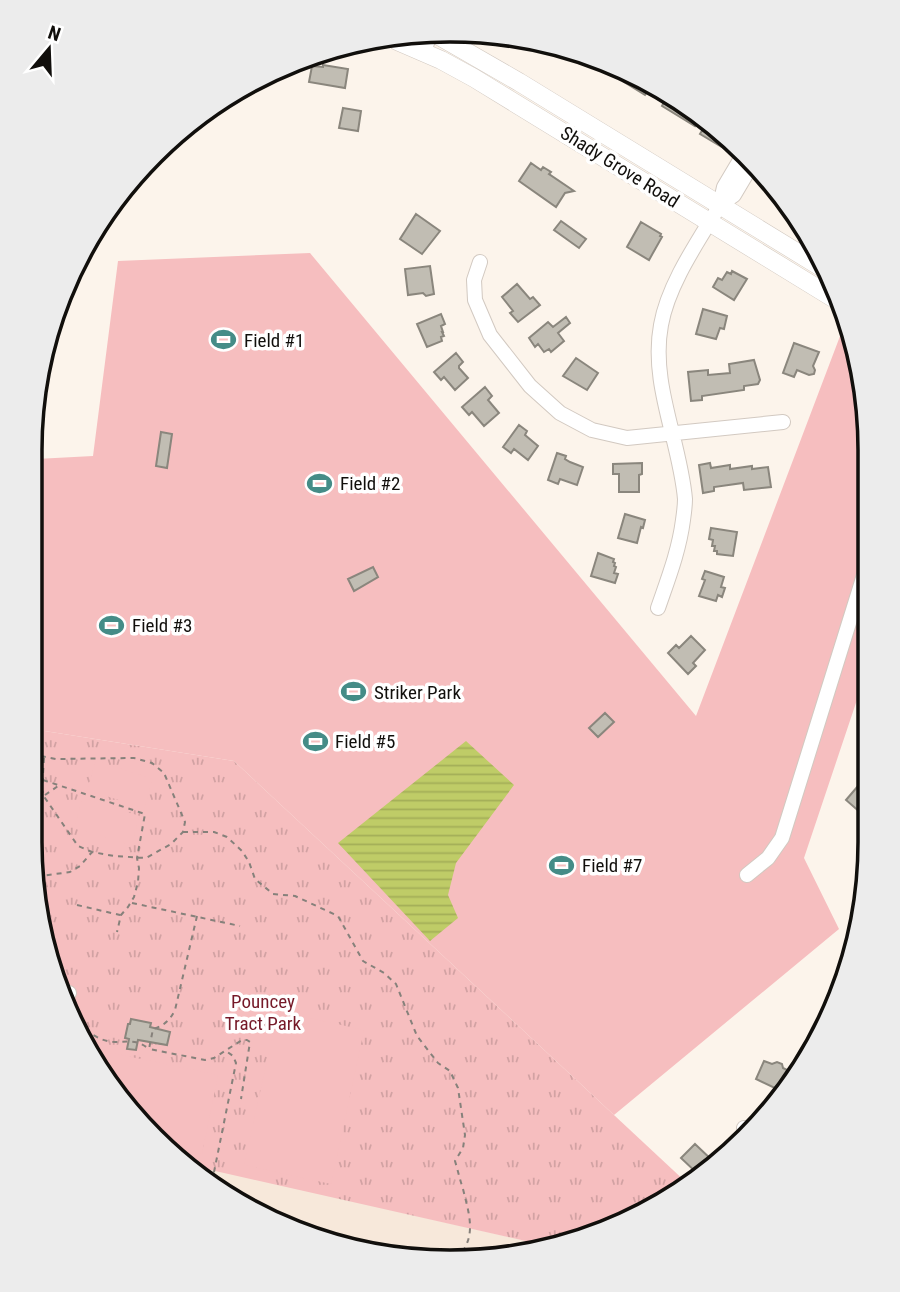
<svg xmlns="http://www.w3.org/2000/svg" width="900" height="1292" font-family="'Roboto Condensed',sans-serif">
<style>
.built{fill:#f7e8da}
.park{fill:url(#park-tufts)}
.pitch{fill:#f6bebf}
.water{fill:url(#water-rules)}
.building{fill:#c1bdb3;stroke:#8a867d;stroke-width:2}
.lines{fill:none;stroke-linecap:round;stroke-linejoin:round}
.minor-casing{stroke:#d2c9c1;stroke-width:16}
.major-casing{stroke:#d2c9c1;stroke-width:19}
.path{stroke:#86817b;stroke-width:2;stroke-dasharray:5 5;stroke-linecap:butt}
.minor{stroke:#fff;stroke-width:14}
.major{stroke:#fff;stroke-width:18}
.labels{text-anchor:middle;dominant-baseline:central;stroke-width:7;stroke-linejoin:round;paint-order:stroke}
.street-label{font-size:19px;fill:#110f0c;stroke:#fff}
.poi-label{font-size:19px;fill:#110f0c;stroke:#fff;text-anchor:start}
.park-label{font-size:19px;fill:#751928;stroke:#fff}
.rim{fill:none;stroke:#110f0c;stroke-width:3.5}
</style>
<defs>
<pattern id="park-tufts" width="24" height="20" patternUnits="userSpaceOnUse" patternTransform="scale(1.75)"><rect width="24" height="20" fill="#f6bebf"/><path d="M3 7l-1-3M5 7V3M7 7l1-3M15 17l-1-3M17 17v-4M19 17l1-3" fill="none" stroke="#d2a2a3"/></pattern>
<pattern id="water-rules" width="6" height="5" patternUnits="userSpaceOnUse" patternTransform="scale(1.75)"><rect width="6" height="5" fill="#bfcc67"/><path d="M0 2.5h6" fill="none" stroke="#a3ae58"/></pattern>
</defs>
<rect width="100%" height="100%" fill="#fcf4eb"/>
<path class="built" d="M180,1163l22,4 346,79 -43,13h-110l-106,-29z"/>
<path class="park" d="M32,729l202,32 454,423 -52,35 -88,27 -368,-83 -7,-5 -73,-83 -56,-124 -14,-109z"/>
<path class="pitch" d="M310,253l386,463 149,-393 22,72 1,272 -64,191 35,71 -225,186 -380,-354 -202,-32 4,-270 57,-3 25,-195z
M96,761l57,18 -9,29 -57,-18z
M83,798l57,18 -9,29 -57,-18z
M278,1011l86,19 -33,154 -87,-19z
M88,1048l130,27 -16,79 -40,-9 -62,-70z"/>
<path class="water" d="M466,741l48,44 -58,78 -8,32 10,23 -28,23 -92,-98z"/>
<path class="building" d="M323,65l25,4 -3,19 -36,-6 3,-16 11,1z
M630,71l6,2 16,12 -7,10 -21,-13z
M667,97l31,24 -3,5 -33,-20z
M343,108l18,3 -3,20 -19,-3z
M705,126l28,21 -3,5 -30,-18z
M531,163l10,7 2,-3 8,5 -2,2 25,17 -9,2 -9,14 -37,-26z
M416,214l24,17 -18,23 -22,-15z
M561,221l25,18 -7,9 -25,-18z
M641,222l20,12 -1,2 2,1 -13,23 -22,-13z
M430,266l4,28 -8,2 -3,-3 -15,2 -3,-26z
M732,271l15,8 -13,21 -21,-13 5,-9 4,2 5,-8 4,2z
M517,284l13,15 3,-2 7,8 -22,17 -8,-9 3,-2 -11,-14z
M703,309l24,7 -3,13 -4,-1 -4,11 -20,-5z
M441,314l4,10 -4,2 2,6h-1l2,4 -3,1 1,4 -15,6 -10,-23z
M566,317l4,6 -12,10 6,8 -13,11 -2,-3 -5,3 -6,-8 -3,3 -6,-9 19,-16 5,5z
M794,343l25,9 -6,14 2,4 -1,4 -5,1 -12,-5 -3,7 -11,-4z
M456,353l7,9 -4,4v2l9,10 -13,12 -11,-13 -3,3 -7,-8z
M576,358l22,15 -11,17 -24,-14z
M754,360l6,20 -2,4 -14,2v4l-42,6v4l-11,1 -3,-29 20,-2v5l22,-2 -1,-9z
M485,387l7,9 -4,4 11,13 -15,13 -12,-14 -3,3 -7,-8z
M519,425l8,6 -2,4 13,11 -10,14 -14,-11 -3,4 -8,-6z
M161,432l11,2 -5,34 -11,-2z
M557,453l9,3 -1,3 5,3 13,5 -6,18 -17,-6 -2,5 -10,-4z
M642,463v11l-3,1v17h-20v-18h-6v-10z
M710,463l1,5 19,-3v4l22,-3v3l16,-2 3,20 -27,3 -1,-7 -29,4v4l-11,2 -4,-28z
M625,514l20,6 -2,8 -2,-1 -4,16 -19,-5z
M711,528l26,4 -4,24 -16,-2v-3h-3l1,-5h-3l1,-6 -4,-1z
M598,553l16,6 -1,3 2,1 -1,3 2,1 -2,6 4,1 -3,9 -24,-7z
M373,567l5,10 -24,14 -6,-12z
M705,571l19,6 -3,10 4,1 -3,9 -4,-2 -2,6 -17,-5 6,-16 -3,-1z
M691,636l14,14 -12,13 3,3 -8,8 -20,-21 8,-8 3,3z
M605,713l9,9 -16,15 -9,-9z
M858,786l11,10v24l-23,-20z
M131,1019l20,4 -1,4 20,5 -3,13 -29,-5 -2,10 -9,-1 2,-10 -4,-1 3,-14h2z
M764,1061l8,3 5,-2 5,2 1,4 8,4 -12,18 -23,-11z
M695,1144l20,19 -15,13 -19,-18z"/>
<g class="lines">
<defs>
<path id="minor" d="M424,52l5,-15
M743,155l-19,32 -4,18 14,-10 19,-32
M480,262l-6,18 1,20 15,35 40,51 30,27 32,17 35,8 156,-16
M658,608c10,-29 21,-57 25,-88 1,-7 2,-14 2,-21 -5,-58 -35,-116 -24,-174 7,-41 38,-85 59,-120
M747,875l21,-17 14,-20 86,-276
M62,992l7,1
M744,1128l4,2"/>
<path id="major" d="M439,36l80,46 310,190
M397,41l44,19 33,18 364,223"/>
</defs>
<use href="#minor" class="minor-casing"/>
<use href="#major" class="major-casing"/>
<path class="path" d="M31,754l25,5 78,-1 18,5 12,10 21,49 -2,10 -12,12 -25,14 -32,-2 -22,-4 -12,14 -10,6 -36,5
M44,758l-2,32 3,8 33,48 14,6
M43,780l102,34 -8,44 2,10 -1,14 -4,15 -6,10 -7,8 -4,17
M45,795l13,-9
M183,832h31l13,5 15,14 7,11 6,17 18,15 22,2 43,20 25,45 21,12 12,11 21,52 21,27 12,8 8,17 7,47 -2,13 -8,13c3,10 5,19 8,28 6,25 15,49 -7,70
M132,903l108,23
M77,905l43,10
M197,916l-22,94c-5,10 -11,16 -22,19l-4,20 56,11 9,-2 28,-18h5l3,2 -9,57
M77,1024c11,8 24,18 38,18 13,0 22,-3 34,7
M212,1182l24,-119 -3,-7 -7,-5"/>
<use href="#minor" class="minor"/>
<use href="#major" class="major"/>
</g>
<defs>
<symbol id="stadium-bare" viewBox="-9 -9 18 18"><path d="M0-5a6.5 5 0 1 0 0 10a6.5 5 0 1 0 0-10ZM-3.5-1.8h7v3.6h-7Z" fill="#458c87" stroke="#fff" stroke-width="2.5" paint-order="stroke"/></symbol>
</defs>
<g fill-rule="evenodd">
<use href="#stadium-bare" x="206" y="322" width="35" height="35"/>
<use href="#stadium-bare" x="302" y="466" width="35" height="35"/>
<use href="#stadium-bare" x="94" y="608" width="35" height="35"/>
<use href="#stadium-bare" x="336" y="674" width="35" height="35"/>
<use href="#stadium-bare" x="298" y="724" width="35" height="35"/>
<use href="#stadium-bare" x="544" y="848" width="35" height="35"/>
</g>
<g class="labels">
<g class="street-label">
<text transform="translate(620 167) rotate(32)">Shady Grove Road</text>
</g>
<g class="poi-label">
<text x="244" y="340">Field #1</text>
<text x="340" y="483">Field #2</text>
<text x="132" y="625">Field #3</text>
<text x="374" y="692">Striker Park</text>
<text x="335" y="741">Field #5</text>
<text x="582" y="865">Field #7</text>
</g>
<g class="park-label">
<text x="263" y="1001">Pouncey<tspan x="263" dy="22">Tract Park</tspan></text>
</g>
</g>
<path d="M0 0H900V1292H0ZM450 42H450A408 408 0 0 1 858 450V842A408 408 0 0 1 450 1250H450A408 408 0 0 1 42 842V450A408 408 0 0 1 450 42Z" fill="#ececec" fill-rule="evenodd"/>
<path class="rim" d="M450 42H450A408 408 0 0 1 858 450V842A408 408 0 0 1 450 1250H450A408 408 0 0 1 42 842V450A408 408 0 0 1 450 42Z"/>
<g transform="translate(49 49) rotate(19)" stroke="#ffffff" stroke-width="5" paint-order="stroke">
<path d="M0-5L12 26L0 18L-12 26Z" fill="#110f0c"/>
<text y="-10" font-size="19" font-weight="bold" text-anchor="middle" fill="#110f0c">N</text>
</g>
</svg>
